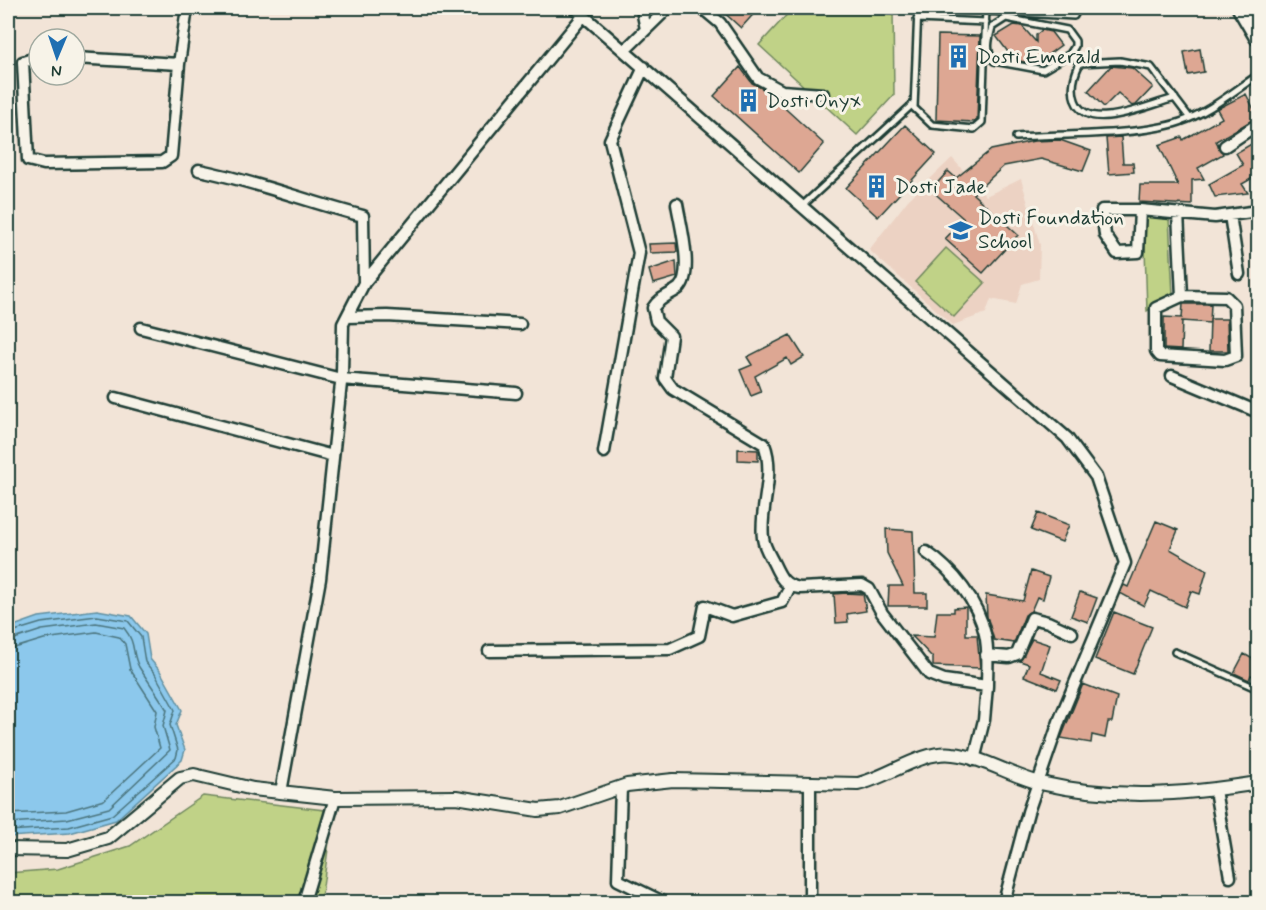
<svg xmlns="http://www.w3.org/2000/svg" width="1266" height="910" font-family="Mynerve,sans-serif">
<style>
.built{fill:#ecd2c3}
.green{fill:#c0d287;stroke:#70885e;stroke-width:1.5}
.water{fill:#8cc8ec;stroke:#6090a2;stroke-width:1.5}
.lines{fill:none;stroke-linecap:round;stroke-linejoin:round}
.shore{stroke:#4b757e;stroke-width:1.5}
.building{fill:#dda793;stroke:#1f3d34;stroke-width:1.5}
.service-casing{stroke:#1f3d34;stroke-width:10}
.minor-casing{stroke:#1f3d34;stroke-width:15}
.tertiary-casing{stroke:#1f3d34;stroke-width:16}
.trunk-casing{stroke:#1f3d34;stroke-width:21}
.service{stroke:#f7f3e8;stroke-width:5}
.minor{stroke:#f7f3e8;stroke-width:10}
.tertiary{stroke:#f7f3e8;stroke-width:12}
.trunk{stroke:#f7f3e8;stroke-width:16}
.labels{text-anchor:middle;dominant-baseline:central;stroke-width:6;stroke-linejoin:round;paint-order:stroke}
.poi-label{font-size:21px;fill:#1f3d34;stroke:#f7f3e8;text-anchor:start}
</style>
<rect width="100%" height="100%" fill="#f2e4d7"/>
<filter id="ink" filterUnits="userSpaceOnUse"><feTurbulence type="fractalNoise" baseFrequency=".0167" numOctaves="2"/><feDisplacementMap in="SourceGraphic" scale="12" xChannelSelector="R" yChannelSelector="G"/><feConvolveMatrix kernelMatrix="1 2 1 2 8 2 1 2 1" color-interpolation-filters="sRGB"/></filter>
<g filter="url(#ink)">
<path class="built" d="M952,158l34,38 35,-17 19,66 -1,34 -17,5 -6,20 -25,-5 -5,14 -33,12 -84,-75 39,-50z"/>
<path class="green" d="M793,8h100l1,87 -37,40 -98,-90z
M1144,216l25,2 4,77 -26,16z
M946,248l39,35 -31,34 -39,-35z
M203,796l130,15 -12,91h-313v-29l50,-4 72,-23z"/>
<path class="water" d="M97,610l34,6 15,18 4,25 10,12 22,39 -6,15 9,25 -3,10 -66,60 -46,13 -62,4v-209l31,-11z"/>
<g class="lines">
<path class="shore" d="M8,633l33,-10 56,-7 31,5 13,16 4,25 10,12 20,36 -5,15 8,25 -2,8 -64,57 -43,12 -61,4
M8,641l34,-11 54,-7 28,5c13,16 7,25 15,39 9,14 19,28 28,43l-4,16 7,24 -61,58 -42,11 -59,4
M8,650l36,-11 52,-7 23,5 6,7 5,25 27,42 -3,16 6,21 -56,52 -38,11 -58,3"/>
</g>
<path class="building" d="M719,8h40l-18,20z
M1014,25l8,1 14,16v-7l6,-5 9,2 10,13 -26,19 -21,-4 -18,-24z
M938,35l42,1 -3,84 -3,2 -38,-2z
M1200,49l4,23 -16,3 -4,-23z
M1111,66l21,2 21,19 -17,18 -4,1 -14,-13 -14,14 -16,-16z
M740,67l12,16 13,7 59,54 -25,29 -85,-77z
M1246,94l12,23 -42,24 7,13 -25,14 6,11 -12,1v25l-53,-3 1,-17h38l-19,-40 23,-8 1,3 39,-22 -5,-9z
M905,125l31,29 -58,63 -32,-29z
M1121,137l2,26h10l1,9 -25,2 -3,-36z
M1060,140l31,11 -8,20 -42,-12 -37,7 -31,28 45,41 -35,38 -38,-34 19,-20 -33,-29 17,-19 8,7 35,-28 43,-9z
M1258,140v35l-16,9 6,9 -33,4 -6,-13 34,-19 -7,-12z
M676,243l1,9 -27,1 -1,-9z
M676,261l1,16 -24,7 -4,-14z
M1183,304h28l-1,19 -28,-2 -1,29 -17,-1v-32l18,1z
M1210,319h17l1,32h-19z
M790,335l14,22 -13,8 -4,-7 -32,18 6,16 -10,4 -11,-26 12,-5 -5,-8z
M738,449l20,1v11l-20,-1z
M1038,513l31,12 -7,17 -31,-12z
M1156,521l22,9 -8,19 37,21 -7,24 -9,-3 -6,16 -34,-16 -7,15 -24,-13 4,-8 4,2z
M886,529l27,2 2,62h12v13h-39l1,-20h14l-16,-33z
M1031,571l18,6 -6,22 -6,-2 -6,14 -6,4 -11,28 -20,-3 -7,-23 -1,-22 37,6z
M1080,592l17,6 -9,24 -17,-6z
M846,593l17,1 3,17 -19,3 1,8 -12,1 -2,-29z
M966,607v28h11l3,33 -47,-2v-8l-21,-22 22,1 3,-25h17v-4z
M1114,612l38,15 -19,47 -38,-15z
M1032,639l18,6 -9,27 20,8 -4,9 -33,-13 5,-12 -9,-3z
M1244,654l14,8v16l-7,-3 -2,5 -15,-7z
M1083,684l34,13 -5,25h-4l-3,16 -13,-3 -1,8 -30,-5z"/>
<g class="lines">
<defs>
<path id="service" d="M918,8l-4,100 18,17 42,4 8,-7 4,-114
M986,11l88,5 4,-8
M917,19l69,3
M1070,54l-27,16 -49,-9c-9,-10 -5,-22 -2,-34l14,-9 61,12 8,11v5l-5,8 10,9
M1175,98c-22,6 -45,16 -67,18 -37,4 -41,-27 -28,-53l40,-2 31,6 38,50
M1016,137c45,-3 123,-1 164,-15 28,-9 54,-31 78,-47
M802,206l111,-102
M1175,652l83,37"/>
<path id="minor" d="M575,8l492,430 29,39 29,86 -65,156 -32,93 -24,90
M702,8l18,15 38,55 24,13 41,3
M646,29l-3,-14 7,-7
M625,50l43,-42
M39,57l-16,5 5,98 16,4 118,-2 9,-6 8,-92 8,-56
M75,58l104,6
M1225,146l33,-22
M199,170c56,11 109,32 164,46l1,67 -21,41 -1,50 -22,205 -39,213
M677,204c3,19 17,70 2,84 -9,7 -19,9 -26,20l3,13 15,15 -6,42 8,11 91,55c12,31 -5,63 -1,94 1,9 7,18 11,26 6,13 10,22 26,24l62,-3 7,4 13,24 47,61 15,6 43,6 -3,34 -10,40
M1140,210h-38l3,25 12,18 21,-1 2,-42 75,7 43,-6
M1178,213l4,83 44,1 8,8 2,51 -11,4 -65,-4 -4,-5v-43l26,-12
M1230,215l9,59
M364,283l220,-268
M347,317l40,-1 133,8
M141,328l200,51 175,14
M1172,376l86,36
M116,398l217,58
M604,452l35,-199 -29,-113 34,-73
M926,552c27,18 52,50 59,82 4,16 2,35 2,52
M489,651l181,-2 29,-13 6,-30 27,10 50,-14 8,-15
M986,655l23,2 8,-3 15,-36 16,4 24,11
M621,787l-3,93 45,22
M1215,790l15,87
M304,902l31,-104
M810,902v-117"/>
<path id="tertiary" d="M8,849l59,1 41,-12 72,-60 14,-3 59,14 82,9 121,-1 82,13 22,-2 67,-23 46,-5 185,4c31,-7 63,-34 95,-30 30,3 58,22 87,29 75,17 143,12 218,0"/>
<path id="trunk" d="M1241,8l17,29"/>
</defs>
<use href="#service" class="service-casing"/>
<use href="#minor" class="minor-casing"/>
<use href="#tertiary" class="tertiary-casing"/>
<use href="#trunk" class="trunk-casing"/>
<use href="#service" class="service"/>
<use href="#minor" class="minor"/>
<use href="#tertiary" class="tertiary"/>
<use href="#trunk" class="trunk"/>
</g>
</g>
<defs>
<symbol id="building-bare" viewBox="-9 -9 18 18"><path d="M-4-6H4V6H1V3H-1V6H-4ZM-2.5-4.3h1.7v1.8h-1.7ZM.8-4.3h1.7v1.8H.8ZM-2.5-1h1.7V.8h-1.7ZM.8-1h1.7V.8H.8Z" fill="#1f6fb2" stroke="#f7f3e8" stroke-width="2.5" paint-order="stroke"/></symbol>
<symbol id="school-bare" viewBox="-9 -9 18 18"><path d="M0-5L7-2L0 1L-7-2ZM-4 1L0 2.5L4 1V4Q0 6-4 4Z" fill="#1f6fb2" stroke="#f7f3e8" stroke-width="2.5" paint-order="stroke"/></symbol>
</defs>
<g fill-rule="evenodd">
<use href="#building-bare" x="942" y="40" width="33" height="33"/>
<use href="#building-bare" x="732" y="84" width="33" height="33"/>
<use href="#building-bare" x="860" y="170" width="33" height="33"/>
<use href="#school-bare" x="944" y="214" width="33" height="33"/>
</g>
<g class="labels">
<g class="poi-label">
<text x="977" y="57">Dosti Emerald</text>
<text x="766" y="101">Dosti Onyx</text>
<text x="895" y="187">Dosti Jade</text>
<text x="978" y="218">Dosti Foundation<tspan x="978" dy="24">School</tspan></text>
</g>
</g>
<rect width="1266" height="910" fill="none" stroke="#f7f3e8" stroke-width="30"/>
<rect x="15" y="15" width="1236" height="880" fill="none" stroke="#1f3d34" stroke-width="2" filter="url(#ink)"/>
<g transform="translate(57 57) rotate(182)"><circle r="28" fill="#f7f3e8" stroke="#a1aaa0" stroke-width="1.5"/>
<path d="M0-4.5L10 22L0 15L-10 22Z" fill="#1f6fb2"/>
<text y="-9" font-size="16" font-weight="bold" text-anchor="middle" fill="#1f3d34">N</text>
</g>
</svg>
